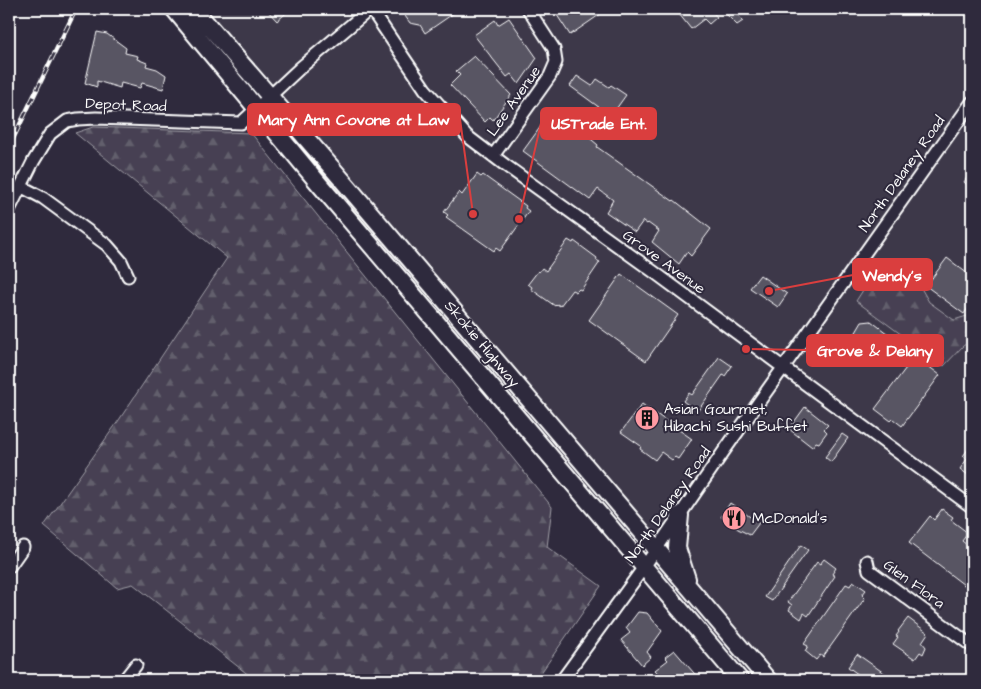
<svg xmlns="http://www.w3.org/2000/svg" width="981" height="689" font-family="'Architects Daughter',sans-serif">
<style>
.built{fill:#3c3749}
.forest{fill:url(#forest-firs);stroke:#a2a0a8}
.building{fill:#595564;stroke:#fff}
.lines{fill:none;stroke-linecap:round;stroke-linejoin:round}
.minor-casing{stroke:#fff;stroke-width:15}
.highway-casing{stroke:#fff;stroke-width:20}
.minor{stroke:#2f2a3d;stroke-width:11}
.highway{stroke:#2f2a3d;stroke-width:16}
.rail-casing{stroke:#fff;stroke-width:4.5}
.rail{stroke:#2f2a3d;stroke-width:2.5;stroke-dasharray:8;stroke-linecap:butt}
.labels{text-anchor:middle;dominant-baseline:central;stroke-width:4;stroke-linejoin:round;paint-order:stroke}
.street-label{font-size:15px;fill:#fff;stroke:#2f2a3d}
.poi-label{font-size:15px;fill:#fff;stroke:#2f2a3d;text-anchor:start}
.leader{fill:none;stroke:#da3e3e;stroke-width:2}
.callout-dot{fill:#da3e3e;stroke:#2f2a3d;stroke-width:2}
.callout{fill:#da3e3e;stroke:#da3e3e;stroke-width:2}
.callout-label{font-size:16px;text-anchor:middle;font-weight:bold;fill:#fff}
</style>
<defs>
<pattern id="forest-firs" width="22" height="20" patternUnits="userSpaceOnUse" patternTransform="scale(1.25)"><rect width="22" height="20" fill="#464152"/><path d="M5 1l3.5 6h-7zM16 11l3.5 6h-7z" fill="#625e6c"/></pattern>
</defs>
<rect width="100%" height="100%" fill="#2f2a3d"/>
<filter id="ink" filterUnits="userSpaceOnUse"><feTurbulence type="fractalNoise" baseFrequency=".02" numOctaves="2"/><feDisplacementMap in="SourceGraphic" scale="10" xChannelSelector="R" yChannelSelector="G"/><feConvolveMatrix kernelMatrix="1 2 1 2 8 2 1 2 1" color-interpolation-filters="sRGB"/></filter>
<g filter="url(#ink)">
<path class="built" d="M199,9h773v671h-204z"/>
<path class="forest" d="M93,127l158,6 301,374 -5,40 54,39 -65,94h-281l-122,-96 -16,4 -73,-62 75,-106 108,-162 -152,-125z
M900,268l17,13 12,21 25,18 16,-5 2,1v24l-9,6 -19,20 -88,-65 20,-31z"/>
<path class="building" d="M266,9h25l-14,12z
M400,9h60l-35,24 -5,-8 -10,-2z
M553,9h55l-38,26z
M675,9h35l7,8 -8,7 -5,-5 -13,10z
M721,9h11l11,12 -6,4z
M509,18l28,40 -18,26 -8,-10 -4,3 -33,-42 21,-15 3,5z
M97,32l10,2 19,14 -1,5 13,3 -1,3 10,4 -1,3 11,3 9,6 -3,14 -21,-6 -2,5 -19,-5 -1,5 -23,-7v6l-12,-4z
M474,56l37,39 -18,25 -3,-3 -5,5 -35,-37 10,-10 -4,-4z
M577,76l15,10 5,-7 12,8 2,-2 15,10 -15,21 -41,-30z
M552,111l5,3 3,9 5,-3 12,9 4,8 5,-2 12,10 -1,2 76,54 1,-1 37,29 -20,27 -4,-4 -8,12 -27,-22 7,-11 -11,-8 -1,1 -4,-3 -8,11 -29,-20 7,-12 -4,-3 -11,-8 -8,11 -67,-49z
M972,170v19l-8,-7z
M477,174l4,3 2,-2 43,31 -1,2 4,3 -29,40 -4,-3 -2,3 -48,-34 2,-2 -4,-3 15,-20 3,3z
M568,240l5,3 1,-2 23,17 -1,2 4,2 -19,28 -2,-1 -3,3 -4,-2 -12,16 -3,-2 -2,2 -24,-17 1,-2 -4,-3 10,-13 1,1 3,-4 4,3z
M947,258l25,19v25l-8,12 -38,-28z
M621,274l57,41 -32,46 -57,-41z
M760,275l27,19 -9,13 -28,-19z
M871,321l21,16 1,9 -14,14 -5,1 -20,-15 -2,-7 10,-17z
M915,356l25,19 -38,51 -9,-7 -2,2 -16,-12z
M719,357l13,9 -7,10 -2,-1 -26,37 -14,-11 6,-8 3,2z
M642,404l50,35 -14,20 -3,-2 -3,3 -11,-8 -6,8 -15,-11 1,-3 -20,-14z
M805,407l23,18 -4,4 3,3 -8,11 -3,-1 -4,5 -23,-18z
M842,434l6,4 -17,24 -6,-5z
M972,444v34l-12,-9 7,-10 -4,-3z
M730,503l29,20 -9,12 -12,-6 -17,-12z
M942,509l11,8 -2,3 17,13 -6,8 10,8v33l-4,6 -59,-45 21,-27 4,4z
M801,545l7,5 -36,51 -7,-4z
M824,559l12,9 -4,6 3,2 -27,40 -4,-3 -3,6 -12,-9 3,-5 -4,-3 29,-40 3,2z
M853,581l13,9 -4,5 3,3 -42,59 -3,-2 -4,5 -11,-9 3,-5 -4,-2 42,-60 4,2z
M638,612l9,1 15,18 -15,21 4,5 -9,8 -21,-25 9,-7 -4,-5z
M908,618l20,15 -6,9 4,5 -3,7 -3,-2 -5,7 -22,-15 5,-7 -2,-1 3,-4 -1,-1z
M674,650l26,30h-36l-9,-10 13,-10 -3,-3z
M857,654l37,26h-28l-18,-13z"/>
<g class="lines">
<defs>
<path id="minor" d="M371,9l54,80 42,47 38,29 149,107 318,235
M493,156l57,-80 6,-14 -2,-13 -26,-40
M22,187l21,11 64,47 14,16 7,15
M9,210l24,-48 17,-28 17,-13 11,-2 18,-1 145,5 59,-55 70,-59
M867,561l2,9 103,76
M9,567l14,-20
M124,680l12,-15
M562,680l82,-113 80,-116 248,-349"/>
<path id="highway" d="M174,9l146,176 420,495
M194,9l138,159 436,512
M680,515l-3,33 10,31"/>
</defs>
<use href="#minor" class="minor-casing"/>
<use href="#highway" class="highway-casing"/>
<use href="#minor" class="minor"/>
<use href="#highway" class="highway"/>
<defs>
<path id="rail" d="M9,147l67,-138"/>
</defs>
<use href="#rail" class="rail-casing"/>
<use href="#rail" class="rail"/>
</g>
</g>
<defs>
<symbol id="building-disc" viewBox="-11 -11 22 22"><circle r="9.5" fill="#ff9aa2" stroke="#2f2a3d"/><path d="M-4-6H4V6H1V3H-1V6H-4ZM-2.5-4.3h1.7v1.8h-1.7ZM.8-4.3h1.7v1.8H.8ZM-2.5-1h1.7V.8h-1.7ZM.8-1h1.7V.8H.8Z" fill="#111"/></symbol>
<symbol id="restaurant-disc" viewBox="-11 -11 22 22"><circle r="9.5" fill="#ff9aa2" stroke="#2f2a3d"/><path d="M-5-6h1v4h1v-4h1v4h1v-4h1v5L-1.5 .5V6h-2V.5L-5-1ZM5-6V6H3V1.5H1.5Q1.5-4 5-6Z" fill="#111"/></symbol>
</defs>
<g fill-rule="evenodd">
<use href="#building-disc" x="633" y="404" width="28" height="28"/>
<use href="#restaurant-disc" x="720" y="504" width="28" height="28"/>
</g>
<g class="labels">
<g class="street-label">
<text transform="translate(514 101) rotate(-55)">Lee Avenue</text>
<text transform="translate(126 105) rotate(2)">Depot Road</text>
<text transform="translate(902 174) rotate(-55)">North Delaney Road</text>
<text transform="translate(664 262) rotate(36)">Grove Avenue</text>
<text transform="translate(482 344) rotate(50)">Skokie Highway</text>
<text transform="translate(668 505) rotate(-55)">North Delaney Road</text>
<text transform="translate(914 584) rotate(36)">Glen Flora</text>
</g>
<g class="poi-label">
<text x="664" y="409">Asian Gourmet,<tspan x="664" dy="17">Hibachi Sushi Buffet</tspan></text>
<text x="752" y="518">McDonald's</text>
</g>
</g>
<path class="leader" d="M473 214L460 119M519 219L541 123M769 291L853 275M746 349L807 350"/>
<g class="callout-dot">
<circle cx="473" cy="214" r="5"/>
<circle cx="519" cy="219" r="5"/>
<circle cx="769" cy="291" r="5"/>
<circle cx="746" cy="349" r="5"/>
</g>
<g class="callout">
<rect x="248" y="104" width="212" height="31" rx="5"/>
<rect x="541" y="108" width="115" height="31" rx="5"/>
<rect x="853" y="259" width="79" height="31" rx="5"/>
<rect x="807" y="335" width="136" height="31" rx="5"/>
</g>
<g class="callout-label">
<text x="354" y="125">Mary Ann Covone at Law</text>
<text x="599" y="129">USTrade Ent.</text>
<text x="892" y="281">Wendy's</text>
<text x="875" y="356">Grove &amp; Delany</text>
</g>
<rect width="981" height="689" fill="none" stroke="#2f2a3d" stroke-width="30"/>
<rect x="15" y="15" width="951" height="659" fill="none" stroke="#fff" stroke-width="2" filter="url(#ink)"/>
</svg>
